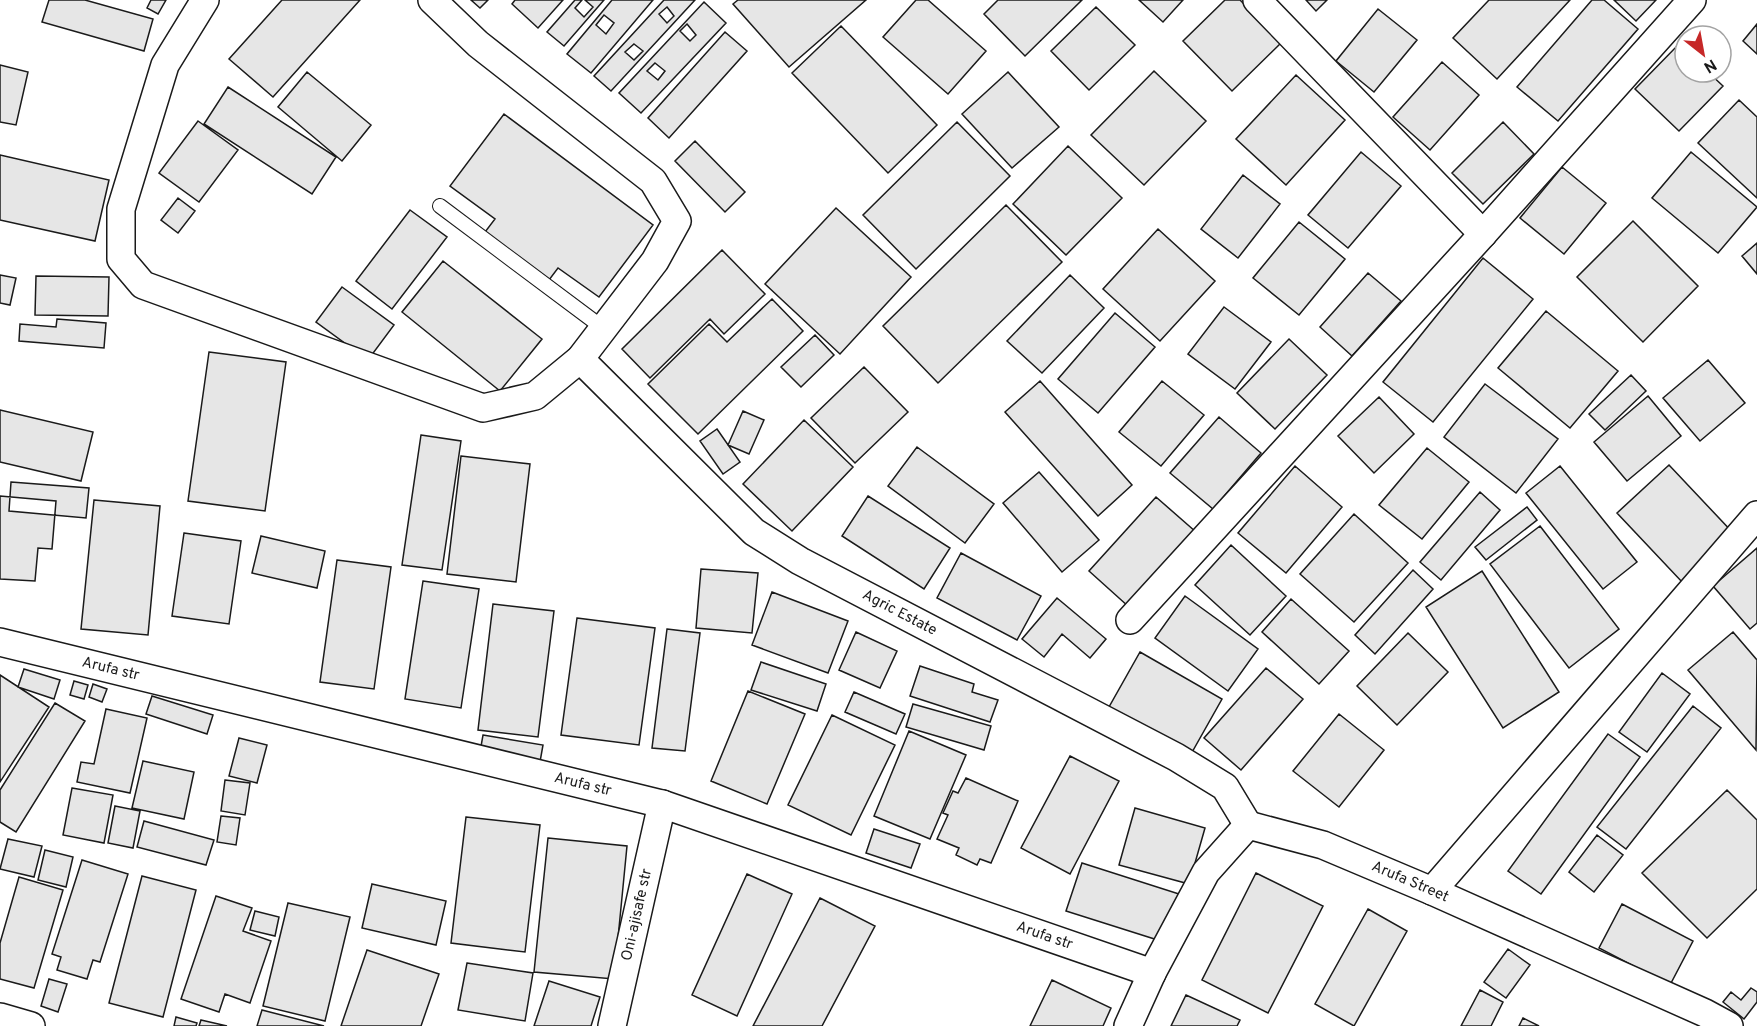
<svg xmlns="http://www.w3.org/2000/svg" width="1757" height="1026" font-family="Overpass,sans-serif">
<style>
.building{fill:#e6e6e6;stroke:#1a1a1a;stroke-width:1.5;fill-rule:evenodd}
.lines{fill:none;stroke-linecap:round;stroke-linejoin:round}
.service-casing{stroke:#1a1a1a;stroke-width:16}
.minor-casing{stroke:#1a1a1a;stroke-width:30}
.service{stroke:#fff;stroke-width:14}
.minor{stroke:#fff;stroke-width:27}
.labels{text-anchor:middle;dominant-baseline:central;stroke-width:4.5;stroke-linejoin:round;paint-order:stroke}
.street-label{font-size:15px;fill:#1a1a1a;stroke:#fff}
</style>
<rect width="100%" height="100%" fill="#fff"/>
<path class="building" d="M49,0h36l68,19 -9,32 -102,-29z
M151,0h15l-8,14 -11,-6z
M282,0h78l-87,97 -44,-38z
M471,0h17l-8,8z
M515,0h48l-25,28 -26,-24z
M575,0h7l-7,8 9,9 9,-10 -8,-7h19l-40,46 -17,-14z
M612,0h41l-62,73 -24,-19zM604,15l10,8 -8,11 -10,-9z
M664,0h31l-84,91 -17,-15zM667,7l7,9 -7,7 -8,-9zM634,44l9,7 -9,9 -9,-8z
M738,0h128l-77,67 -56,-63z
M916,0h12l58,51 -38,43 -65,-57z
M998,0h84l-57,56 -41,-42z
M1139,0h44l-20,22z
M1225,0h15l42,42 -50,49 -49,-50z
M1306,0h21l-11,11z
M1489,0h81l-73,79 -44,-41z
M1592,0h12l34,29 -80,92 -41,-34z
M1614,0h42l-20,21z
M704,2l22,21 -85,90 -22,-20zM687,24l9,11 -6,6 -10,-10zM655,63l10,8 -7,9 -11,-9z
M1096,7l39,38 -46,45 -38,-39z
M1378,9l39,31 -43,52 -38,-31z
M1757,24v30l-14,-13z
M841,26l96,99 -49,48 -96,-100z
M725,32l22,19 -78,87 -21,-20z
M1679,44l6,6v22h23l15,14 -44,45 -44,-42z
M1442,62l37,33 -49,55 -37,-33z
M0,65l28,7 -12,53 -16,-3z
M1154,71l52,50 -62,64 -53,-50z
M307,72l64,53 -29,36 -64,-54z
M1008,72l51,55 -47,41 -50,-54z
M1296,75l49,45 -59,65 -50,-46z
M228,87l108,70 -24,37 -108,-70z
M1739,100l18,17v81l-59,-55z
M504,114l149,111 -54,72 -41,-29 -9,12 -64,-48 10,-13 -45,-33z
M198,121l40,29 -39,52 -40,-29z
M957,122l53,54 -94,93 -53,-54z
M1503,122l31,32 -51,50 -31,-31z
M695,141l50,51 -20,20 -50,-51z
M1068,146l54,52 -56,57 -53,-51z
M1361,152l40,34 -53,62 -40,-33z
M1691,152l66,55 -39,46 -66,-55z
M0,155l109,25 -14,61 -95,-21z
M1562,167l44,36 -42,51 -44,-36z
M1243,175l37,29 -42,54 -37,-29z
M178,198l17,13 -17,22 -17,-13z
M1006,205l56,57 -124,121 -55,-57z
M836,208l75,69 -71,77 -75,-70z
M410,210l37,27 -55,72 -36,-28z
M1633,221l65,65 -55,56 -66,-65z
M1299,222l46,37 -46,56 -46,-37z
M1158,229l57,52 -55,60 -57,-52z
M1757,243v31l-15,-18z
M722,250l43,44 -41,40 -14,-15 -60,59 -28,-29z
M1483,258l50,41 -100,123 -50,-40z
M443,261l99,78 -42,52 -98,-79z
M1368,273l33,28 -49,55 -32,-29z
M0,275l16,3 -6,27 -10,-2z
M1070,275l34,33 -62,65 -35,-32z
M36,276l73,1 -1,39 -73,-1z
M342,287l52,38 -26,35 -52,-38z
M772,299l31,32 -105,103 -50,-50 61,-60 18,18z
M1224,307l47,35 -36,47 -47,-35z
M1546,311l72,60 -48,57 -72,-60z
M1115,313l40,34 -57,66 -40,-34z
M57,319l49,4 -2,25 -85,-7 1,-17 36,3z
M815,335l19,20 -33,32 -20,-20z
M1289,339l38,36 -52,54 -38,-36z
M209,352l77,10 -21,149 -77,-10z
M1708,360l37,43 -45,38 -37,-43z
M864,367l44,45 -53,51 -44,-45z
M1631,375l15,16 -41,39 -16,-16z
M1040,381l92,104 -34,31 -93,-104z
M1162,381l42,34 -43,51 -42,-34z
M1485,384l73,55 -42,54 -72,-56z
M1648,396l33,40 -54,45 -33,-39z
M1379,397l35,37 -40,39 -36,-37z
M0,410l93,22 -12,49 -81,-19z
M743,411l21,9 -15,34 -21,-9z
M1219,417l42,36 -48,56 -43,-36z
M804,420l49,47 -61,64 -49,-47z
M717,429l23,33 -17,12 -23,-33z
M421,435l40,6 -19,129 -40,-5z
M917,447l77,57 -29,39 -77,-57z
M1427,448l42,34 -47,57 -43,-34z
M461,456l69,8 -14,118 -69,-8z
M1669,465l66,70 -52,48 -66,-70z
M1295,466l47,41 -56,66 -48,-40z
M1560,466l77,96 -34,27 -77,-96z
M1039,472l60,68 -37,32 -59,-69z
M11,482l78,6 -3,30 -77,-7z
M1480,492l20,18 -59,70 -21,-18z
M0,496l56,5 -4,48 -14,-1 -3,33 -35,-2z
M868,496l82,52 -26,41 -82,-53z
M1156,497l40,35 -67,75 -40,-36z
M94,500l66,6 -12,129 -67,-6z
M1527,507l10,13 -51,40 -11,-13z
M1354,514l54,49 -54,59 -54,-48z
M1540,526l79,103 -50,39 -79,-104z
M184,533l57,8 -12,83 -57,-8z
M261,536l64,15 -8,37 -65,-15z
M1231,545l55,51 -36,39 -55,-50z
M1757,548v75l-7,6 -37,-43z
M961,553l80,43 -24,44 -80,-42z
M337,560l54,7 -17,122 -54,-7z
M701,569l57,4 -6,60 -56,-5z
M1413,570l20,19 -58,65 -20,-19z
M1482,571l77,121 -56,36 -77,-121z
M423,581l56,8 -18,119 -56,-9z
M772,592l76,29 -20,52 -76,-28z
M1185,596l73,53 -30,42 -73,-53z
M1057,598l49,41 -16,19 -28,-24 -18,23 -22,-18z
M1291,599l58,52 -30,33 -57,-52z
M493,604l61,7 -16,126 -60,-7z
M577,618l78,10 -16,117 -78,-10z
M667,629l33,4 -15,118 -33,-3z
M856,632l41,19 -17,37 -41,-18z
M1733,632l24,28 -1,90 -68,-80z
M1408,633l40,39 -51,53 -40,-39z
M1140,652l82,47 -31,55 -82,-47z
M761,662l65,22 -9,27 -66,-21z
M920,666l54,18 -2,8 26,8 -8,22 -80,-26z
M1266,668l37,31 -62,71 -37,-32z
M24,669l36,11 -6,19 -36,-12z
M1662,673l28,21 -43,58 -28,-20z
M0,675l49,32 -49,75z
M74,681l14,4 -4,14 -14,-4z
M93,684l14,5 -5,13 -13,-5z
M748,691l57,23 -38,90 -56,-23z
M854,692l51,22 -9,20 -51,-22z
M152,696l61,19 -6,19 -61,-20z
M55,703l30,18 -69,111 -16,-10v-32z
M913,704l78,22 -7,24 -78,-23z
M1693,706l28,22 -95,121 -29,-22z
M106,709l41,9 -17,75 -53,-11 4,-20 13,2z
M1339,714l45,36 -45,57 -46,-36z
M832,715l63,30 -44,90 -63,-30z
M909,731l57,24 -36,84 -56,-23z
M1608,734l32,23 -99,137 -33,-23z
M483,735l60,10 -3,17 -60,-10z
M239,738l28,7 -10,38 -28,-7z
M1070,756l49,25 -49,93 -49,-26z
M143,761l51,11 -10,47 -52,-11z
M966,778l52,23 -27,62 -11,-4 -3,6 -21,-10 3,-7 -22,-9 11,-24 -5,-2 10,-22 5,2z
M225,780l25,3 -5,32 -24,-4z
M72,788l41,7 -9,48 -41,-8z
M1727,790l30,30v69l-50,49 -65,-65z
M115,806l25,5 -7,37 -25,-5z
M1135,808l70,20 -16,56 -70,-19z
M221,816l19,2 -4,27 -19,-3z
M466,817l74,8 -15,127 -74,-9z
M144,821l70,19 -8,25 -69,-18z
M874,829l46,15 -9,24 -45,-15z
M1597,835l26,20 -29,37 -25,-20z
M548,838l79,8 -13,133 -80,-7z
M8,839l34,7 -8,31 -34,-8z
M45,850l28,7 -7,30 -28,-7z
M82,860l46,14 -28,88 -7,-2 -6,19 -30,-9 4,-13 -9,-3z
M1082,863l97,31 -15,48 -98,-31z
M1256,873l67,33 -55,107 -66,-33z
M747,874l45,20 -55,122 -45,-21z
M142,876l54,14 -33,127 -54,-14z
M19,877l44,13 -29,98 -34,-9v-36z
M372,884l74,17 -10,44 -74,-17z
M216,896l36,12 -9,23 28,10 -21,62 -25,-9 -6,18 -38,-13z
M820,898l55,28 -53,100h-69z
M288,903l62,14 -25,104 -62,-15z
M1622,904l71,37 -23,44 -71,-37z
M1368,909l39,22 -53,95 -39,-22z
M255,911l24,6 -4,19 -25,-6z
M1508,949l22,16 -24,33 -22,-16z
M367,950l72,24 -18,52h-80z
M467,963l66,10 -8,48 -67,-11z
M49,979l18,5 -9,28 -17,-6z
M1052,980l59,28 -8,18h-73z
M549,981l51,16 -9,29h-57z
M1751,988l6,4v10l-13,17 -21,-17 8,-10 10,8z
M1480,990l23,12 -12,24h-30z
M1186,995l54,25 -3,6h-66z
M262,1010l62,16h-67z
M176,1017l21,6 -1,3h-22z
M1523,1018l16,8h-20z
M201,1020l26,6h-28z"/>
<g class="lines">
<defs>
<path id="service" d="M440,206l163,122"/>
<g id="minor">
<path d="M205,0l-40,65 -44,144v50l22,26 340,123 52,-12 45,-37 75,-98 22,-40 -24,-40 -175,-137 -46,-44"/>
<path d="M1257,0l226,234"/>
<path id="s1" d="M580,359l174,173 46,29 376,196 49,30 23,38"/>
<path d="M1130,620l353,-386 209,-234"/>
<path id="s2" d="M0,642l662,162 490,169"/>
<path d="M1432,891l325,-376"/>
<path d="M0,1017l31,9"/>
<path id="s3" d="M612,1026l50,-222"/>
<path id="s4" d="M1128,1026l24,-53 54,-101 42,-47 75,20 109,46 273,122 24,13"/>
</g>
</defs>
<use href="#service" class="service-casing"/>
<use href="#minor" class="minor-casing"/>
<use href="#service" class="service"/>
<use href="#minor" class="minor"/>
</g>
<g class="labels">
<g class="street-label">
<text stroke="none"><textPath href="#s1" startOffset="412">Agric Estate</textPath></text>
<text stroke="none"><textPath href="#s2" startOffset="114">Arufa str</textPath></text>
<text stroke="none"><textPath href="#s2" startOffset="600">Arufa str</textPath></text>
<text stroke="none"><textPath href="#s4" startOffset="408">Arufa Street</textPath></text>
<text stroke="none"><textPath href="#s3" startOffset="114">Oni-ajisafe str</textPath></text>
<text stroke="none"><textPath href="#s2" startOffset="1086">Arufa str</textPath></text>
</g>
</g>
<g transform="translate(1703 54) rotate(149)"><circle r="28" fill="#ffffff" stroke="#a3a3a3" stroke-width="1.5"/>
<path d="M0-4.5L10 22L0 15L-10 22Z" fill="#c62828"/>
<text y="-9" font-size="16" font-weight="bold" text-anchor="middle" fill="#1a1a1a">N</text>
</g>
</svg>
